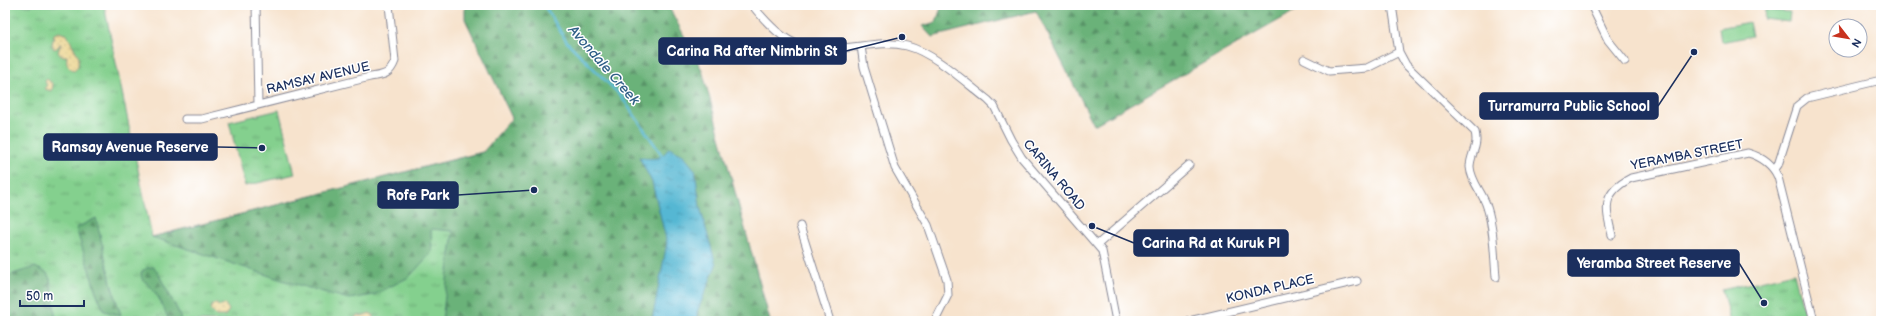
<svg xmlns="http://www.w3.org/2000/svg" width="1886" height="326" font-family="'Balsamiq Sans',sans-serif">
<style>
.grass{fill:url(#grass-tufts);stroke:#508076}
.forest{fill:url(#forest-firs);stroke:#43706c}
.sand{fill:url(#sand-dots);stroke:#84847e}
.garden{fill:#84d08e;stroke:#508076}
.water{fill:url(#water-ripples);stroke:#387398}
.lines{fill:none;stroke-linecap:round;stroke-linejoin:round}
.stream{stroke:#54b7d3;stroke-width:2.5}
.minor-casing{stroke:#898996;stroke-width:9}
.minor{stroke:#fff;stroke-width:7}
.labels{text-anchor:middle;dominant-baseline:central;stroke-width:3;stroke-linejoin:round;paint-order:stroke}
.street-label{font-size:13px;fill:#1b2f5e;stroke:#fff}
.water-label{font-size:14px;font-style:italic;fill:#2f5f87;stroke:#fff}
.leader{fill:none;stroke:#1b2f5e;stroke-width:1.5}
.callout-dot{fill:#1b2f5e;stroke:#fff;stroke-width:1.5}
.callout{fill:#1b2f5e;stroke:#1b2f5e;stroke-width:1.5}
.callout-label{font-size:14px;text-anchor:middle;font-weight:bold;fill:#fff}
</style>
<defs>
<pattern id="grass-tufts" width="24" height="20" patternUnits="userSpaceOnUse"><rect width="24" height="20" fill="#84d08e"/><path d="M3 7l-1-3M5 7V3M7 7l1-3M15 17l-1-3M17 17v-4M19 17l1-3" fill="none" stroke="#6ba977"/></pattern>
<pattern id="forest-firs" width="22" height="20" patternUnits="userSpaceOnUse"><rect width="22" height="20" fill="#6bb279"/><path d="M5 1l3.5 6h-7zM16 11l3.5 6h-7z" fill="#579166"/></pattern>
<pattern id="sand-dots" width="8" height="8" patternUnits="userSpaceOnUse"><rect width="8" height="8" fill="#eeda9e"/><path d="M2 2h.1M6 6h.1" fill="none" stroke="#ccbb8a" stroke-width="1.8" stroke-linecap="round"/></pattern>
<pattern id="water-ripples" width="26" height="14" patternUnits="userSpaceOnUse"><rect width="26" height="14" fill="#54b7d3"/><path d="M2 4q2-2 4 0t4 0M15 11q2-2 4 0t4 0" fill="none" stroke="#4595ae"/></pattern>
</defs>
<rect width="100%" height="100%" fill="#fff"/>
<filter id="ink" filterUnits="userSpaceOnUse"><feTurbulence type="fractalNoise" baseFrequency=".025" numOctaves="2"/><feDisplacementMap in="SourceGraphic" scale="8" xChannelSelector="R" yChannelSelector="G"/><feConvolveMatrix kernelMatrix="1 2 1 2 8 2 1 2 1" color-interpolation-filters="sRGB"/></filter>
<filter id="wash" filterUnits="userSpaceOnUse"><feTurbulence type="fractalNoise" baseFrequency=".012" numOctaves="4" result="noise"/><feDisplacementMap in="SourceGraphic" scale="16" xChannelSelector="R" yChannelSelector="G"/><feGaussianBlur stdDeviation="0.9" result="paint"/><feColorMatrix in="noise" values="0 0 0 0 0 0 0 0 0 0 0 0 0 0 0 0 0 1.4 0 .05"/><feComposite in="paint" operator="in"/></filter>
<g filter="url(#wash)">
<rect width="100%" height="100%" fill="#f7e3cd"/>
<path class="grass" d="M5,5h99l48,232 556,-143 62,227h-765z
M279,110l16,64 -50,12 -16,-64z
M1794,273l11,43 -3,5h-72l-8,-31z"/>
<path class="forest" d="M465,5h203l34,65 68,251h-328l11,-90 -22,-2 1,23 -23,25 -35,18 -25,4 -58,-16 -139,-46 331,-85 29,-34 -47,-99z
M942,5h364l-212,120 -58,-114 -104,26 -10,-11 14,-4z
M96,218l16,69 9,28 -17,-4 -8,-19 -20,-64z
M35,267l12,6 3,6 6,42h-51v-49l5,3z
M154,267l4,6 21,40 2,8h-12c-7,-18 -12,-30 -27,-42l-1,-7 6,-4z"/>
<path class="sand" d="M59,32l8,3 12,22 -1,9 -4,4c-7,-2 -8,-8 -7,-14h-6l-3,-4 3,-9 -4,5 -3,1 -2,-4 2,-11z
M47,79l6,5 -1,7 -7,-2 2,-3 -2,-5z
M213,304h4l2,3 6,-3 4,6 -4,6h-9l-6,-7z
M370,313l3,2v6h-18v-4l3,-2 4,1z"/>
<path class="garden" d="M1765,10l25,2 -1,10 -25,-3z
M1749,22l3,14 -31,6 -2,-14z"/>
<path class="water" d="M669,148l14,7 12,15 5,37 16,58 -19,47v9h-45l15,-78 -15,-61 -13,-25c14,3 22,3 30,-9z"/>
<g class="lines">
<path class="stream" d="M544,5l23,37 54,54 43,62"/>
</g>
</g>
<g filter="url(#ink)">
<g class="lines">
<defs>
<path id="minor" d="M256,5l2,99
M752,5c37,45 53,48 109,41 15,-2 30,-4 46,0 27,7 58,36 81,54l6,6 17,34 11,18 80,93 14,70
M1392,5l7,47 7,13 69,67c4,15 -5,22 -5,35 1,15 13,26 17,40 7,22 7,47 9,70
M1591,5l17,35 17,21
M861,46l3,21 31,101 33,57 19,55 1,15 -13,26
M1304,59l25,12 38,-3 32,-16
M185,119h17l168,-42c13,-2 20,-2 25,-16l-6,-56
M1775,169l3,-4 19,-59 10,-8 74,-18
M800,226l30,95
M1612,235c-7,-28 -10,-42 19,-57l117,-25c14,4 24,11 30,24l36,144
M1097,245l92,-80
M1189,321l168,-40"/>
</defs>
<use href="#minor" class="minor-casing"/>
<use href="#minor" class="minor"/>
</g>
</g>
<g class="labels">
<g class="street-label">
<text transform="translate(318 78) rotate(-13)">RAMSAY AVENUE</text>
<text transform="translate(1687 155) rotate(-11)">YERAMBA STREET</text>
<text transform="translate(1054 175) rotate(50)">CARINA ROAD</text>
<text transform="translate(1270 289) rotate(-13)">KONDA PLACE</text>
</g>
<g class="water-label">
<text transform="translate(604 65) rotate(49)">Avondale Creek</text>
</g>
</g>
<path class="leader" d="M902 37L846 51M1694 52L1658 106M262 148L217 147M534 190L458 195M1092 226L1134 243M1764 303L1739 263"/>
<g class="callout-dot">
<circle cx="902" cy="37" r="4"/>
<circle cx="1694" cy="52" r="4"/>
<circle cx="262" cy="148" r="4"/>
<circle cx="534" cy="190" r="4"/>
<circle cx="1092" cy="226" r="4"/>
<circle cx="1764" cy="303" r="4"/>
</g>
<g class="callout">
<rect x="659" y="38" width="187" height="26" rx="4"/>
<rect x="1480" y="93" width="178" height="26" rx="4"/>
<rect x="44" y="134" width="173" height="26" rx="4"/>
<rect x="378" y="182" width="80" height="26" rx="4"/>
<rect x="1134" y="230" width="154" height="26" rx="4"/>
<rect x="1568" y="250" width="171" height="26" rx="4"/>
</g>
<g class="callout-label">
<text x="752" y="56">Carina Rd after Nimbrin St</text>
<text x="1569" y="111">Turramurra Public School</text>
<text x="130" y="152">Ramsay Avenue Reserve</text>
<text x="418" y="200">Rofe Park</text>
<text x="1211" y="248">Carina Rd at Kuruk Pl</text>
<text x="1654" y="268">Yeramba Street Reserve</text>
</g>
<rect width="1886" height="326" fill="none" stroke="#fff" stroke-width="20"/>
<g transform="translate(1848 38) rotate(121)"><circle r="19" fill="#ffffff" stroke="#a4acbf"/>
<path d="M0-3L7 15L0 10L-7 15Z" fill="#c8321e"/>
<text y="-6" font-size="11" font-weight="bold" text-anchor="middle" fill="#1b2f5e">N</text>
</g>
<path d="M20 300v6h64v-6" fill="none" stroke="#1b2f5e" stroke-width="2"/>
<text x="26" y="300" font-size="12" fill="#1b2f5e" stroke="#ffffff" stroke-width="3" paint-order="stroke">50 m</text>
</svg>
